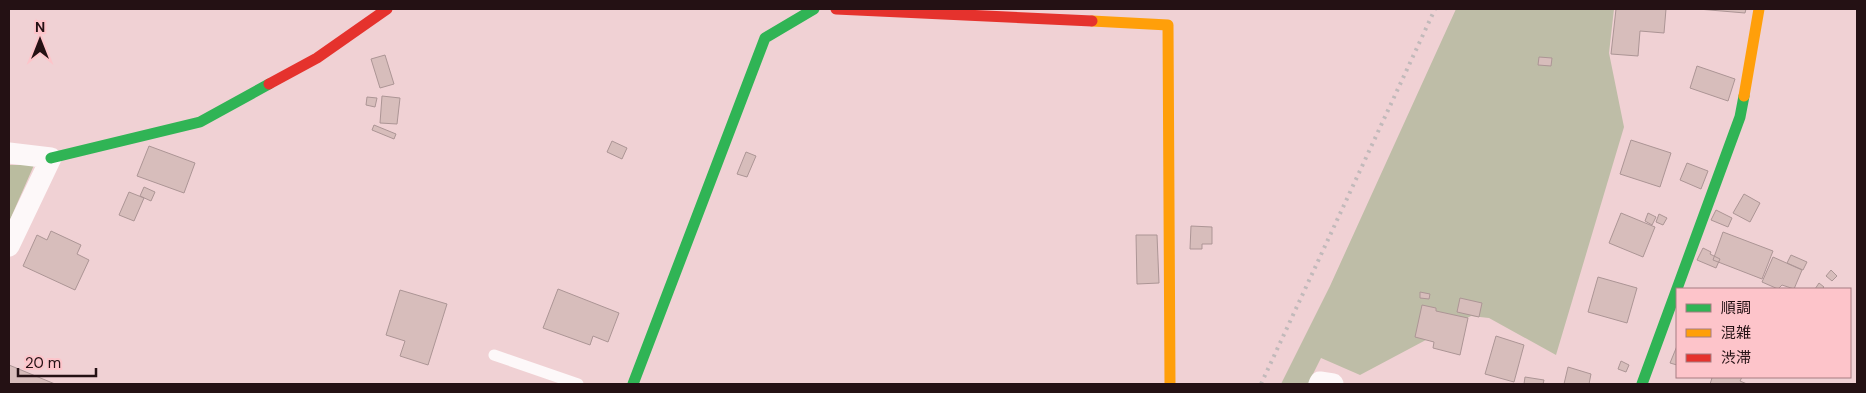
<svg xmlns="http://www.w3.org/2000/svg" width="1866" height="393" font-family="'DM Sans','Noto Sans JP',sans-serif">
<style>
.green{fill:#bebda7}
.forest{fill:#babc9f}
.building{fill:#d7bdbb;stroke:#ac9595}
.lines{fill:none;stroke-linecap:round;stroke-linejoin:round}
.lane{stroke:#fdf8f9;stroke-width:11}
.street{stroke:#fdf8f9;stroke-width:21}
.fast{stroke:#30b455;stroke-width:11}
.slow{stroke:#ff9f0a;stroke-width:11}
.jam{stroke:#e5322d;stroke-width:11}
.rail{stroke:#c1b9ba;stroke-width:4;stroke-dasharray:2.5 5;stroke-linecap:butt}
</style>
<rect width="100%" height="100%" fill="#f0d1d4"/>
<path class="green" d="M1456,9h158l-5,44 15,74 -68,228 -67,-37 -18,-2 -111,59 -39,-17 -13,26h-27l49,-98z"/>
<path class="forest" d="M9,165h25l-25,57z"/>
<path class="building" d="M1616,9h50l-2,24 -24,-2 -2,25 -27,-2z
M1698,9h48l-1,4z
M385,55l9,29 -14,4 -9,-29z
M1539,57l13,1 -1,8 -13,-1z
M1697,66l38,13 -7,22 -38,-13z
M382,96l18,2 -3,26 -17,-1z
M367,97l10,1 -2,9 -9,-2z
M374,125l22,9 -2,5 -22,-9z
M1631,140l40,13 -11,34 -40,-13z
M612,141l15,7 -5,11 -15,-7z
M149,146l46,17 -11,30 -47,-17z
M746,152l10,4 -9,21 -10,-3z
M1687,163l21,8 -7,18 -21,-9z
M144,187l11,5 -4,9 -11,-5z
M129,192l15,6 -10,23 -15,-6z
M1744,194l16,9 -10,19 -17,-9z
M1716,210l16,8 -4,9 -17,-7z
M1621,213l34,14 -12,30 -34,-14z
M1648,213l8,4 -4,8 -7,-4z
M1659,214l8,4 -4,7 -7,-3z
M1191,226l21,1v17h-10v5h-12z
M51,231l30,14 -4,9 12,6 -14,30 -52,-24 14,-31 10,5z
M1723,232l50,19 -11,28 -49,-19z
M1136,235h21l2,48 -22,1z
M1703,248l8,4 -1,2 10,5 -4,9 -19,-8z
M1791,255l16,7 -4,8 -16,-7z
M1773,257l29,13 -8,19 -12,-4 -4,4 -16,-7z
M1831,270l6,6 -5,5 -6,-5z
M1598,277l39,11 -10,35 -39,-11z
M1819,283l5,4 -2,2h-7z
M558,289l61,24 -11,29 -15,-6 -3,9 -47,-17z
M400,290l47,14 -19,61 -28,-9 5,-15 -19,-6z
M1420,292l10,2 -1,5 -9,-1z
M1460,298l22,5 -3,14 -22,-5z
M1422,305l14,3v3l32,7 -8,37 -27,-7 1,-6 -19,-5z
M1496,336l28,9 -10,37 -29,-8z
M1677,346v19l-7,-2z
M1621,361l8,4 -3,7 -8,-3z
M9,365l46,19h-46z
M1568,367l23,7 -2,10h-25z
M1525,377l19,3 -1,4h-19z
M1709,377h33l-2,4 7,3h-37l2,-6z"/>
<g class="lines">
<path class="lane" d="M494,355l84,29"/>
<path class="street" d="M9,153l42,5 -42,88
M1319,384l1,-2 13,2"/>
<path class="fast" d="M51,158l149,-36 69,-38
M633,384l132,-346 49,-29
M1642,384l98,-267 4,-21"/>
<path class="slow" d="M1092,21l76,4 2,359
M1744,96l15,-87"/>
<path class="jam" d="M836,9l256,12
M269,84l48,-26 70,-49"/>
<path class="rail" d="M1261,384l174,-375"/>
</g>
<rect width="1866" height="393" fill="none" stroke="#241114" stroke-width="20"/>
<rect x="1676" y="288" width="175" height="90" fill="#fdc4ca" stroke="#a67c81"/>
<rect x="1686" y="304" width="25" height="8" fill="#30b455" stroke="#a67c81"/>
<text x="1721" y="313" font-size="15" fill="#241114">順調</text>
<rect x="1686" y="329" width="25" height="8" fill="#ff9f0a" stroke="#a67c81"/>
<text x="1721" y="338" font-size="15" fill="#241114">混雑</text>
<rect x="1686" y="354" width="25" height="8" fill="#e5322d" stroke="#a67c81"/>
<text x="1721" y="363" font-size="15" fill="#241114">渋滞</text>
<g transform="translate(40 40)" stroke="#fdc4ca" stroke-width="4" paint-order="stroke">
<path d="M0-4L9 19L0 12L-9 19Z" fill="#241114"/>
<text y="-8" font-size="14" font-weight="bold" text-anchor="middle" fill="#241114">N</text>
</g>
<path d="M18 368v8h78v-8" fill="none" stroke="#241114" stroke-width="2.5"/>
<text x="25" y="368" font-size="15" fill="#241114" stroke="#fdc4ca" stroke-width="4" paint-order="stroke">20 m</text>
</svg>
